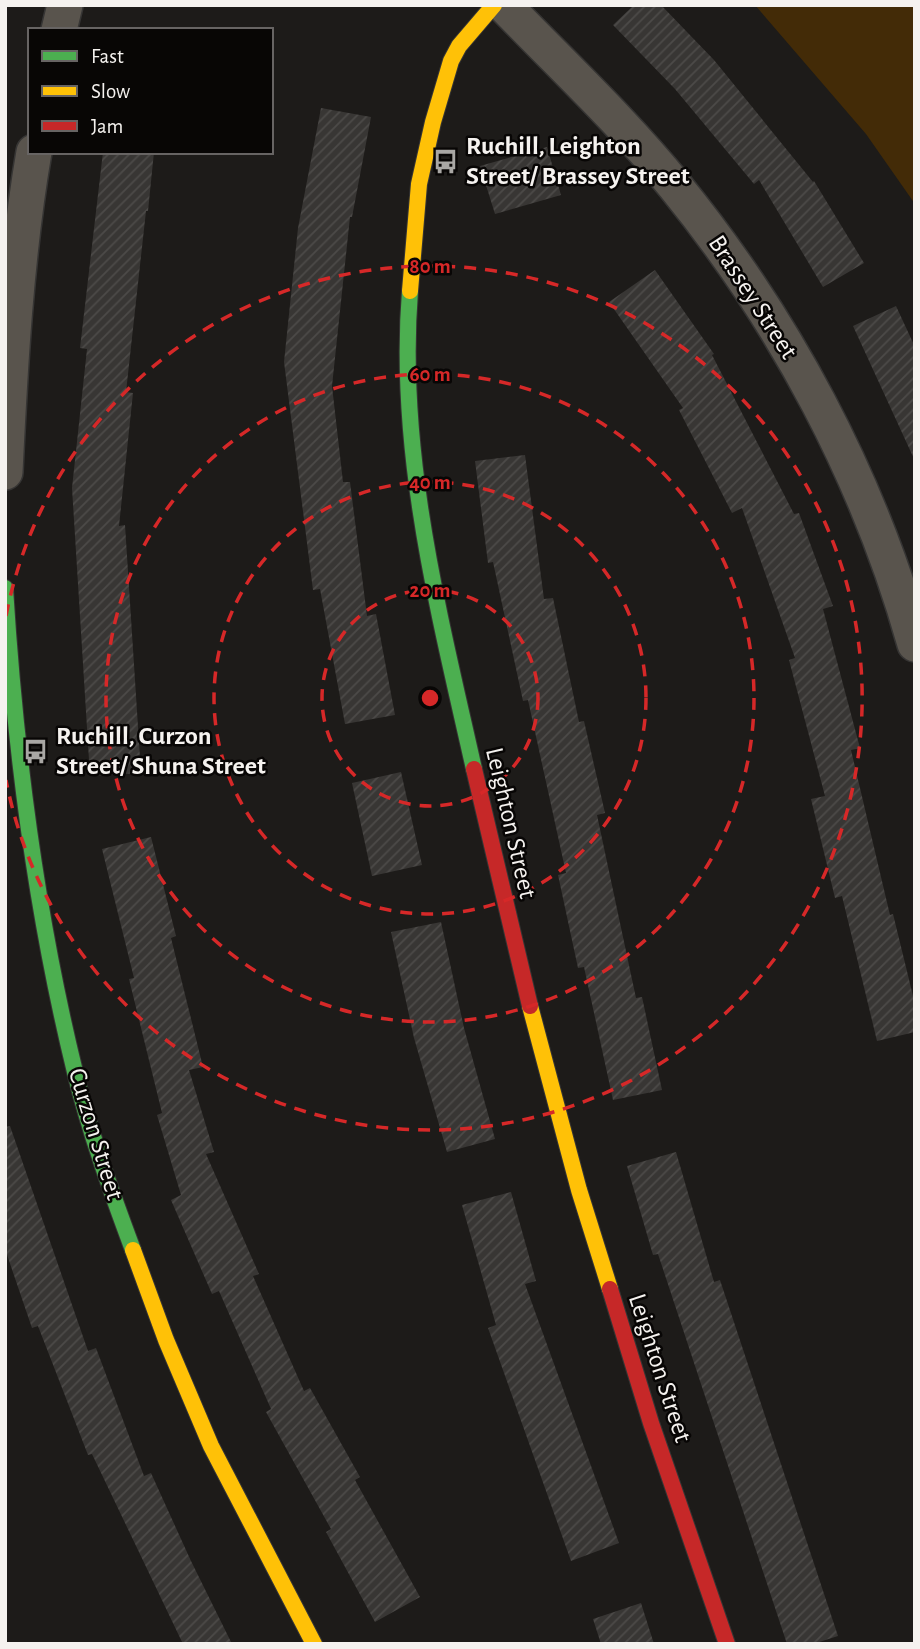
<svg xmlns="http://www.w3.org/2000/svg" width="920" height="1649" font-family="'Alegreya Sans',sans-serif">
<style>
.grass{fill:#432b07}
.building{fill:url(#building-hatch)}
.lines{fill:none;stroke-linecap:round;stroke-linejoin:round}
.street-casing{stroke:#363534;stroke-width:38}
.fast-casing{stroke:#363534;stroke-width:18}
.slow-casing{stroke:#363534;stroke-width:18}
.jam-casing{stroke:#363534;stroke-width:18}
.street{stroke:#59544d;stroke-width:35}
.fast{stroke:#4caf50;stroke-width:16}
.slow{stroke:#ffc107;stroke-width:16}
.jam{stroke:#c62828;stroke-width:16}
.ring{fill:none;stroke:#d62828;stroke-width:3.5;stroke-dasharray:12 9}
.labels{text-anchor:middle;dominant-baseline:central;stroke-width:5;stroke-linejoin:round;paint-order:stroke}
.poi-label{font-size:26px;font-weight:bold;fill:#f5f2ef;stroke:#080605;text-anchor:start}
.street-label{font-size:26px;fill:#f5f2ef;stroke:#080605}
.centre{fill:#d62828;stroke:#080605;stroke-width:3.5}
.ring-label{font-size:21px;text-anchor:middle;font-weight:bold;fill:#d62828;stroke:#080605;stroke-width:5;stroke-linejoin:round;paint-order:stroke}
</style>
<defs>
<pattern id="building-hatch" width="6" height="6" patternUnits="userSpaceOnUse" patternTransform="scale(1.75)"><rect width="6" height="6" fill="#383634"/><path d="M-1 1l2-2M0 6l6-6M5 7l2-2" fill="none" stroke="#4c4a48"/></pattern>
</defs>
<rect width="100%" height="100%" fill="#1d1b19"/>
<path class="grass" d="M755,5h160v199l-49,-70z"/>
<path class="building" d="M634,5h27l53,55 99,122 1,-1 50,82 -41,24 -64,-107 -5,4 -79,-95 -62,-64z
M321,108l50,9 -19,100h-2l-18,169 11,96h7l17,134 9,-2 19,101 -50,9 -25,-135 -7,1 -29,-228 14,-134z
M547,147l14,48 -66,19 -15,-48z
M103,152h51l-6,59h-2l-20,181 7,1 -14,133 6,-1 16,248 -51,3 -18,-288 15,-139 -7,-1z
M655,270l59,84 -2,1 82,159 5,-1 34,93 -10,3 37,139 -9,2 39,165 3,-1 22,90v28l-38,9 -35,-145 -7,2 -24,-99 14,-3 -36,-136 6,-2 -53,-150 -10,5 -53,-103 4,-2 -74,-106z
M896,306l19,41v114l-62,-135z
M525,455l19,144 9,-1 26,124 5,-1 21,92 -8,2 39,183 6,-1 20,93 -49,10 -29,-133 -6,1 -20,-93 8,-2 -38,-173 -5,1 -30,-139 -5,1 -13,-102z
M401,772l21,93 -50,11 -20,-93z
M151,837l25,99 -5,2 32,129 -14,3 25,82 -8,2 53,120 -6,2 51,115 6,-3 50,89 -5,3 65,117 -45,25 -49,-90 5,-3 -65,-117 5,-3 -52,-118 -7,3 -41,-94 10,-5 -24,-80 5,-2 -33,-134 5,-1 -32,-129z
M441,922l23,106 31,111 -48,13 -33,-114 -23,-106z
M10,1126l78,225 8,-3 48,128 7,-3 40,88 41,83h-49l-91,-190 -4,1 -50,-129 -6,2 -27,-79v-122z
M676,1152l38,130 6,-2 118,356 -25,8h-26l-129,-390 -5,1 -26,-89z
M511,1192l25,89 -11,3 94,259 -48,18 -83,-233 8,-3 -34,-120z
M641,1603l13,41h-53l-8,-25z"/>
<g class="lines">
<defs>
<path id="street" d="M504,5c58,60 119,117 171,181 110,135 193,291 240,458
M59,30l6,-25
M5,472c5,-106 11,-216 29,-320"/>
<path id="fast" d="M410,291c-13,162 29,322 64,478
M5,588c10,163 31,325 70,484 15,61 36,119 58,178"/>
<path id="slow" d="M410,291l9,-107 14,-62 18,-61 8,-15 35,-41
M530,1006l49,184 31,99
M133,1250l33,90 45,106 103,198"/>
<path id="jam" d="M474,769l56,237
M610,1289l41,134 76,221"/>
</defs>
<use href="#street" class="street-casing"/>
<use href="#fast" class="fast-casing"/>
<use href="#slow" class="slow-casing"/>
<use href="#jam" class="jam-casing"/>
<use href="#street" class="street"/>
<use href="#fast" class="fast"/>
<use href="#slow" class="slow"/>
<use href="#jam" class="jam"/>
</g>
<g class="ring">
<circle cx="430" cy="698" r="108"/>
<circle cx="430" cy="698" r="216"/>
<circle cx="430" cy="698" r="324"/>
<path d="M6 616A432 432 0 1 1 6 780"/>
</g>
<defs>
<symbol id="bus-bare" viewBox="-9 -9 18 18"><path d="M-5-6H5V4H4V6H2V4H-2V6H-4V4H-5ZM-3.5-4V0h7V-4ZM-3.5 1.2v1.5H-2V1.2ZM2 1.2v1.5H3.5V1.2Z" fill="#a9a7a4" stroke="#080605" stroke-width="2.5" paint-order="stroke"/></symbol>
</defs>
<g fill-rule="evenodd">
<use href="#bus-bare" x="428" y="144" width="35" height="35"/>
<use href="#bus-bare" x="18" y="734" width="35" height="35"/>
</g>
<g class="labels">
<g class="poi-label">
<text x="466" y="146">Ruchill, Leighton<tspan x="466" dy="30">Street/ Brassey Street</tspan></text>
<text x="56" y="736">Ruchill, Curzon<tspan x="56" dy="30">Street/ Shuna Street</tspan></text>
</g>
<g class="street-label">
<text transform="translate(753 297) rotate(57)">Brassey Street</text>
<text transform="translate(511 823) rotate(77)">Leighton Street</text>
<text transform="translate(96 1134) rotate(73)">Curzon Street</text>
<text transform="translate(660 1368) rotate(72)">Leighton Street</text>
</g>
</g>
<circle cx="430" cy="698" r="10" class="centre"/>
<g class="ring-label">
<text x="430" y="273">80 m</text>
<text x="430" y="381">60 m</text>
<text x="430" y="489">40 m</text>
<text x="430" y="597">20 m</text>
</g>
<rect width="920" height="1649" fill="none" stroke="#f5f2ef" stroke-width="14"/>
<rect x="28" y="28" width="245" height="126" fill="#080605" stroke="#676463" stroke-width="2"/>
<rect x="42" y="51" width="35" height="10" fill="#4caf50" stroke="#676463" stroke-width="2"/>
<text x="91" y="63" font-size="21" fill="#f5f2ef">Fast</text>
<rect x="42" y="86" width="35" height="10" fill="#ffc107" stroke="#676463" stroke-width="2"/>
<text x="91" y="98" font-size="21" fill="#f5f2ef">Slow</text>
<rect x="42" y="121" width="35" height="10" fill="#c62828" stroke="#676463" stroke-width="2"/>
<text x="91" y="133" font-size="21" fill="#f5f2ef">Jam</text>
</svg>
